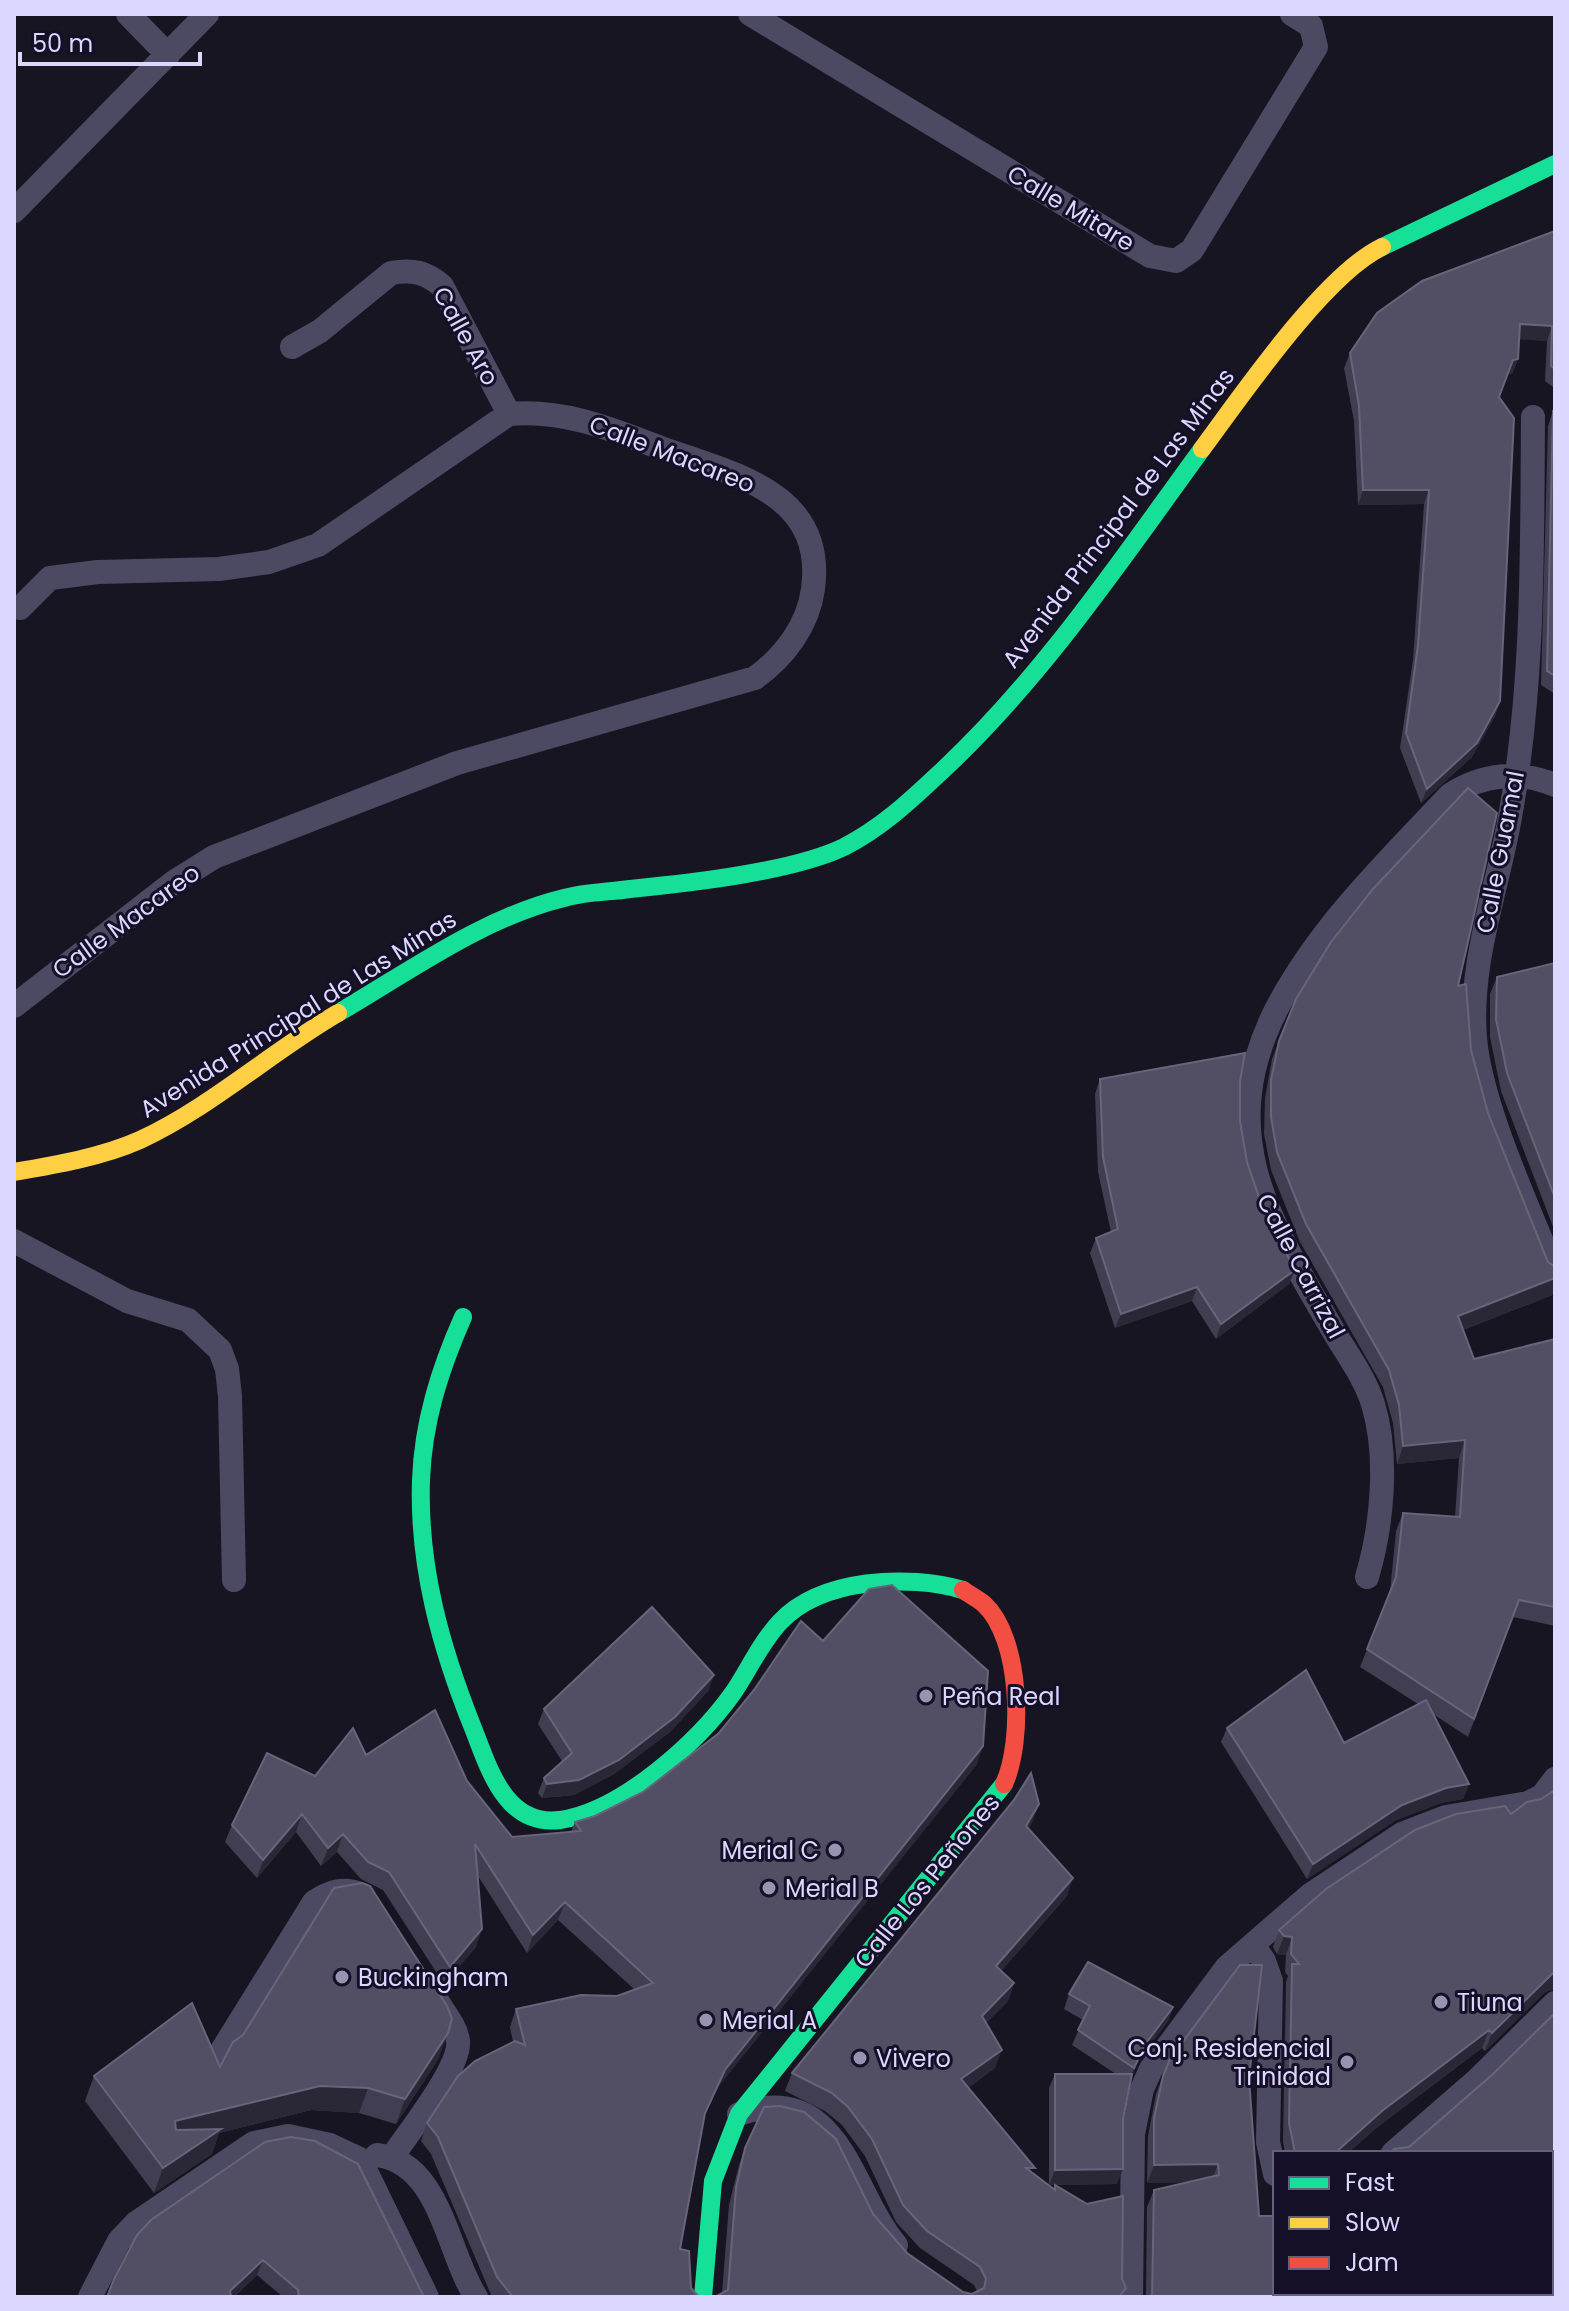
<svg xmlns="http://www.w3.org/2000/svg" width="1569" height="2311" font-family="Poppins,sans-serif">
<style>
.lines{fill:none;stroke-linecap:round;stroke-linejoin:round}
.street{stroke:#4c4a62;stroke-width:24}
.fast{stroke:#16e098;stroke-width:18}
.slow{stroke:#ffcf43;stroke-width:18}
.jam{stroke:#f24e42;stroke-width:18}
.wall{fill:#423e51}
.shaded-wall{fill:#2a2736}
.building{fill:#524f64;stroke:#68647c;stroke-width:2}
.poi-dot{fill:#9793b1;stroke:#151027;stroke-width:3}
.labels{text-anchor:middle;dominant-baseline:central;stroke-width:6;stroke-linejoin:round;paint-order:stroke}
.street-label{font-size:24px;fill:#dcd7fe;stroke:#151027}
.poi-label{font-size:24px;fill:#dcd7fe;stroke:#151027;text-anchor:start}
</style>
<rect width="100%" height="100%" fill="#181522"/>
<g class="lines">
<path class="street" d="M128,14l40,41
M750,14l400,242 26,5 16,-11 124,-203 -5,-21 -19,-12
M14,211l193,-197
M292,347l28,-16 71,-58c21,-4 35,-1 51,13l67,128
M1533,417c-1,133 1,269 -23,400 -13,74 -41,145 -35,221 6,69 54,170 80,236
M14,1006l160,-124 40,-25 243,-94 298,-85c29,-21 53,-52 58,-89 13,-97 -80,-115 -152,-141 -50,-19 -97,-39 -152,-34l-191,131 -49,17 -50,7 -121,3 -48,6 -30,30
M14,1241l113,60 61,19 32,30 7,19 3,27 4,184
M1367,1577c15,-51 22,-120 6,-173 -9,-29 -28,-52 -43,-79 -62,-106 -116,-192 -54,-315 43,-83 111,-148 174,-215 32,-21 69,-25 105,-10
M1253,1945l11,16 7,20 -3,161 7,32
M221,2052l93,-150c17,-11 30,-15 49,-7
M739,2114c101,-35 111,77 157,131
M1393,2153l84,-73 78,-77
M377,2155c64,8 70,98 99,142
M392,2157c16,-24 69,-90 66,-116 -2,-16 -16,-31 -24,-45
M90,2297l29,-56 17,-18 118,-80 34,-7 42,9 30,14 67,138
M1131,2297l2,-163 9,-45 9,-20 76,-102 83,-72 92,-61 44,-17 82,-14 14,-7 13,-17"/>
<path class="fast" d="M1382,247l173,-83
M338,1013c72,-42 144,-95 226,-115 21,-6 45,-6 66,-9 59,-6 162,-17 214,-42 39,-20 68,-48 100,-78 100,-94 177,-209 258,-320
M463,1317c-23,52 -40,105 -42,163 -3,87 20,168 52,248 16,40 32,99 87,92 62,-9 138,-78 173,-127 15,-22 28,-51 47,-71 41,-44 129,-48 183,-32
M703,2297l10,-116 26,-67 265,-330"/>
<path class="slow" d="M1202,449c40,-54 122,-174 180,-202
M14,1172c41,-7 88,-15 126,-32 71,-33 131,-88 198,-127"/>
<path class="jam" d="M963,1590c7,5 15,9 21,14 37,34 40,137 20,180"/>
</g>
<path class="wall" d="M1555,231v155l-2,1 -8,-6 2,-40 -28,-2 -1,20 -6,15h-4l-9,24 1,303 -5,15 -23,41 -51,46 -21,-55 13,-88 11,-156 -66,1 -4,-84 -10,-53 6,-15z
M1553,411h2v283l-14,-9 7,-259z
M1555,963v269l-54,-141 -11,-54v-43l7,-17z
M1458,986l13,64 17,63 67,165v16l-92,36 11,29 81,-20v287l-42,-9 -45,120 -35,-23 36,70 -6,15 -22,4 -45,17 -89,59 -86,-137 6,-14 117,15 74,-39 -58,-37 30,-75 6,-61 7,-18 52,4 4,-59 -62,6 -4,-41 -10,-36 -83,-145 -29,-72 -7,-36 1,-36 7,-39 7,-18z
M1100,1079l140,2v40l7,41 14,41 34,67 -6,14 -73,55 -24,-38 -77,27 -25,-75 6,-15 15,-6 -13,-60 -3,-78z
M823,1641l154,123 -259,323 -15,32 -23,130 11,39 8,9h-207l-61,-143 -10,-13 6,-18 86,-81 -3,-15 6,-18 101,-13 17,-7 -76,-69 -31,33 -49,-77 -2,71 -32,37 -61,-94 -22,-11 -24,-27 -16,14 -25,-34 -39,46 -32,-36 7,-17 83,-49 51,-21 101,26 45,56 59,-5 4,-10 20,-6 48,-24 76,-59z
M709,1690l-39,42 -56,42 -40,21 -32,3 -4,-5 6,-15 18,-17 -24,-37 6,-15z
M1555,1790v199l-10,3 -60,59 -3,-3 -107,81 -27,24h-63l-2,-12 3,-159 2,-6 -3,-4 1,-17 -9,-1 -4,-7 6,-17 262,-131z
M1033,1821l-5,8 39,67 -66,75 13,12 -6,18 -22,22 9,45 -27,20 65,85 21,16 1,-4 67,112 -400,-4 7,-88 10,-40 6,-17 128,66 34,39 56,39 9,2 5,-3 -3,-6 -54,-37 -24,-26 -31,-66 -23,-31 -17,-14 -40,-20 7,-18z
M1069,1994l104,13 -5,14 -29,39 -7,15 -9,44 -6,65 -68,1v-97l6,-14h61l-44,-29 11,-25 -19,-11z
M439,2058l-43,66 -37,-11 -48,-3 -92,23 -7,21 -58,39 -69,-92 9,-25 126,-9z
M1163,2076l86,2 10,138 16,77 280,4h-409l1,-90 7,-17 35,-8 -42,1 1,-47 8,-42z
M151,2220l273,77h-141l-26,-22 -23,22h-127z"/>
<path class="shaded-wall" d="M1520,324l32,2 -5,15 -33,-2z
M1518,359l-6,15h-4l5,-14z
M1363,490h66l-5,14 -66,1z
M1500,701l-5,15 -23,41 -51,46 6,-14z
M1295,1270l-6,14 -73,55 5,-15z
M1555,1278v16l-103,40 6,-18z
M1197,1287l-5,14 -77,27 6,-14z
M1465,1440l-6,18 -62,6 6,-18z
M714,1675l-5,15 -39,42 -56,42 -40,21 -32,3 5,-14z
M983,1746l-6,18 -259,323 -20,44 7,-18 20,-43z
M1469,1784l-6,15 -22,4 -45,17 -89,59 6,-15 89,-59 44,-17z
M1039,1804l-6,17 -14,23 7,-18z
M302,1814l-6,18 -39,46 6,-18z
M343,1834l-6,18 -16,14 7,-18z
M1073,1878l-6,18 -77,88 6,-18z
M565,1902l-7,18 -31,33 6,-18z
M482,1929l-6,18 -32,37 6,-17z
M1284,1936l8,1 -6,18 -9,-1z
M1555,1973v16l-10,3 -60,59 7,-18 60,-59z
M1014,1983l-6,18 -32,32 6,-17z
M1173,2007l-5,14 -29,39 -11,22 16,-36z
M1489,2030l-7,18 -107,81 -27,24h-13l47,-42z
M448,2033l-9,25 -43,66 9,-25z
M1002,2050l-7,18 -40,29 6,-18z
M320,2086l48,2 -9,25 -48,-3 -92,23 -7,21 -58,39 9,-25 12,-47z
M1218,2164l-7,18 -64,1 7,-18z
M1123,2169l-6,15 -68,1 6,-15z
M263,2260l-6,15 -23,22h-6l2,-6z"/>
<path class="building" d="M1555,231v138l-4,-3 1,-40 -32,-2 -2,35 -5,1 -14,37 15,21 -14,283 -23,42 -50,46 -21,-56 12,-88 11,-155h-66l-4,-84 -9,-53 27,-40 45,-32z
M1553,411h2v265l-8,-5z
M1468,788l29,25 -39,173 8,-2 5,66 17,63 60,149 7,5v11l-97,38 16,43 81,-20v268l-36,-7 -45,119 -107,-70 29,-72 7,-64 57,4 5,-77 -62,6 -4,-41 -10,-35 -83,-146 -29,-72 -6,-35v-37l8,-39 17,-42 35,-57 42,-53z
M1555,963v235l-48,-125 -11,-54 1,-42z
M1245,1053l-5,28v40l7,41 14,41 34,67 -74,54 -24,-37 -76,27 -25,-76 22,-9 -15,-72 -3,-78z
M892,1585l96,86 -5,75 -258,324 -20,43 -25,136 9,2 2,37 8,9h-186l-16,-20 -59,-140 -11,-14 31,-47 17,-15 40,-20 10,4 -9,-36 65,-14 36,1 36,-13 -88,-81 -32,33 -58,-91 7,85 -32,38 -61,-95 -21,-10 -25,-28 -15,14 -26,-34 -39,46 -31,-35 35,-72 48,23 38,-48 13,27 69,-45 32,71 45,56 69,-6 -6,-9 20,-6 48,-24 76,-59 35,-43 47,-69 22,20 46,-52z
M652,1607l62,68 -39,42 -56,43 -40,20 -32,4 -3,-6 28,-25 -28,-44z
M1306,1670l38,73 82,-43 43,84 -23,4 -44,17 -89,59 -86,-136z
M1031,1773l8,31 -13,22 47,52 -77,88 18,17 -32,33 20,34 -41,29 74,89h-9l29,22v-5l32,19 36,-8 -1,83 4,9 -7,9h-404l13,-7 8,-102 9,-40 19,-41 16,-1 24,6 32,27 37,75 34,39 56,39 9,2 12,-6 2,-9 -6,-12 -53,-36 -24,-26 -31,-66 -24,-32 -16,-14 -40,-20 222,-273z
M1555,1790v183l-3,1 -60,59 -3,-3 -107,81 -47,42h-40l-6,-30 3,-159h7l-8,-10 1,-17 -8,-1 -5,-6 47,-41 89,-59 41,-16 49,-8 6,8 16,-12 14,-3z
M362,1883l8,3 77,120 5,13 -4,14 -43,66 -37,-11 -48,-2 -145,35 1,9 45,-1 -58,39 -69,-92 98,-73 28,64 13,-25 10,-7 91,-147z
M1088,1962l85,45 -29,39 -10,22 -56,-38 12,-24 -21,-12z
M1240,1965h22l-13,113 10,138h15l1,2v75h276v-140h-161l4,-4 15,-2 84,-73 62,-61v284h-403l2,-107 65,-15 -1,-11 -64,1v-47l9,-42 7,-17z
M1055,2074h77l-9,45v50l-68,1z
M291,2137l24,4 43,23 66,133h-125l-1,-7 -35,-30 -33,31 1,6h-124l7,-18 23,-44 14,-15 114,-78z"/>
<g class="poi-dot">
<circle cx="926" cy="1696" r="8"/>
<circle cx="835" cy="1850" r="8"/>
<circle cx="769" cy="1888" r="8"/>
<circle cx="342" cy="1977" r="8"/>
<circle cx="1441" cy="2002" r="8"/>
<circle cx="706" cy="2020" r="8"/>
<circle cx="860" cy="2058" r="8"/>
<circle cx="1347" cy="2062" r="8"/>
</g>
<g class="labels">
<g class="street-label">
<text transform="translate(1071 208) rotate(31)">Calle Mitare</text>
<text transform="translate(466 336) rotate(61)">Calle Aro</text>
<text transform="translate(672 454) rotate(21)">Calle Macareo</text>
<text transform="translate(1118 518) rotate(-53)">Avenida Principal de Las Minas</text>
<text transform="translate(1500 852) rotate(-79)">Calle Guamal</text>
<text transform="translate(126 921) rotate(-36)">Calle Macareo</text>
<text transform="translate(298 1014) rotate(-32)">Avenida Principal de Las Minas</text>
<text transform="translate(1301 1266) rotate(62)">Calle Carrizal</text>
<text transform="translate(927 1881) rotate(-51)">Calle Los Peñones</text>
</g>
<g class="poi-label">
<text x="942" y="1696">Peña Real</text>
<text x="819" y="1850" text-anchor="end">Merial C</text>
<text x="785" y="1888">Merial B</text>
<text x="358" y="1977">Buckingham</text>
<text x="1457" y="2002">Tiuna</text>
<text x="722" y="2020">Merial A</text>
<text x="1331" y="2048" text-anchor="end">Conj. Residencial<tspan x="1331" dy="28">Trinidad</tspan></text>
<text x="876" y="2058">Vivero</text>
</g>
</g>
<rect width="1569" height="2311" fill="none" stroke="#dcd7fe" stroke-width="32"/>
<rect x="1273" y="2151" width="280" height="144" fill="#151027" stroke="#65607d" stroke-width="2"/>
<rect x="1289" y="2177" width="40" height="12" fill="#16e098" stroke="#65607d" stroke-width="2"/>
<text x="1345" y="2191" font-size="24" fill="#dcd7fe">Fast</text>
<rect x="1289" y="2217" width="40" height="12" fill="#ffcf43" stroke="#65607d" stroke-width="2"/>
<text x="1345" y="2231" font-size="24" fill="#dcd7fe">Slow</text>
<rect x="1289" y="2257" width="40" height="12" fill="#f24e42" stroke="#65607d" stroke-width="2"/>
<text x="1345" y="2271" font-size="24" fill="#dcd7fe">Jam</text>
<path d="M20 52v12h180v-12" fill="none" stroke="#dcd7fe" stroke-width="4"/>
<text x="32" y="52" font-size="24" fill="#dcd7fe" stroke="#151027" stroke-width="6" paint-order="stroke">50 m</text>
</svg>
